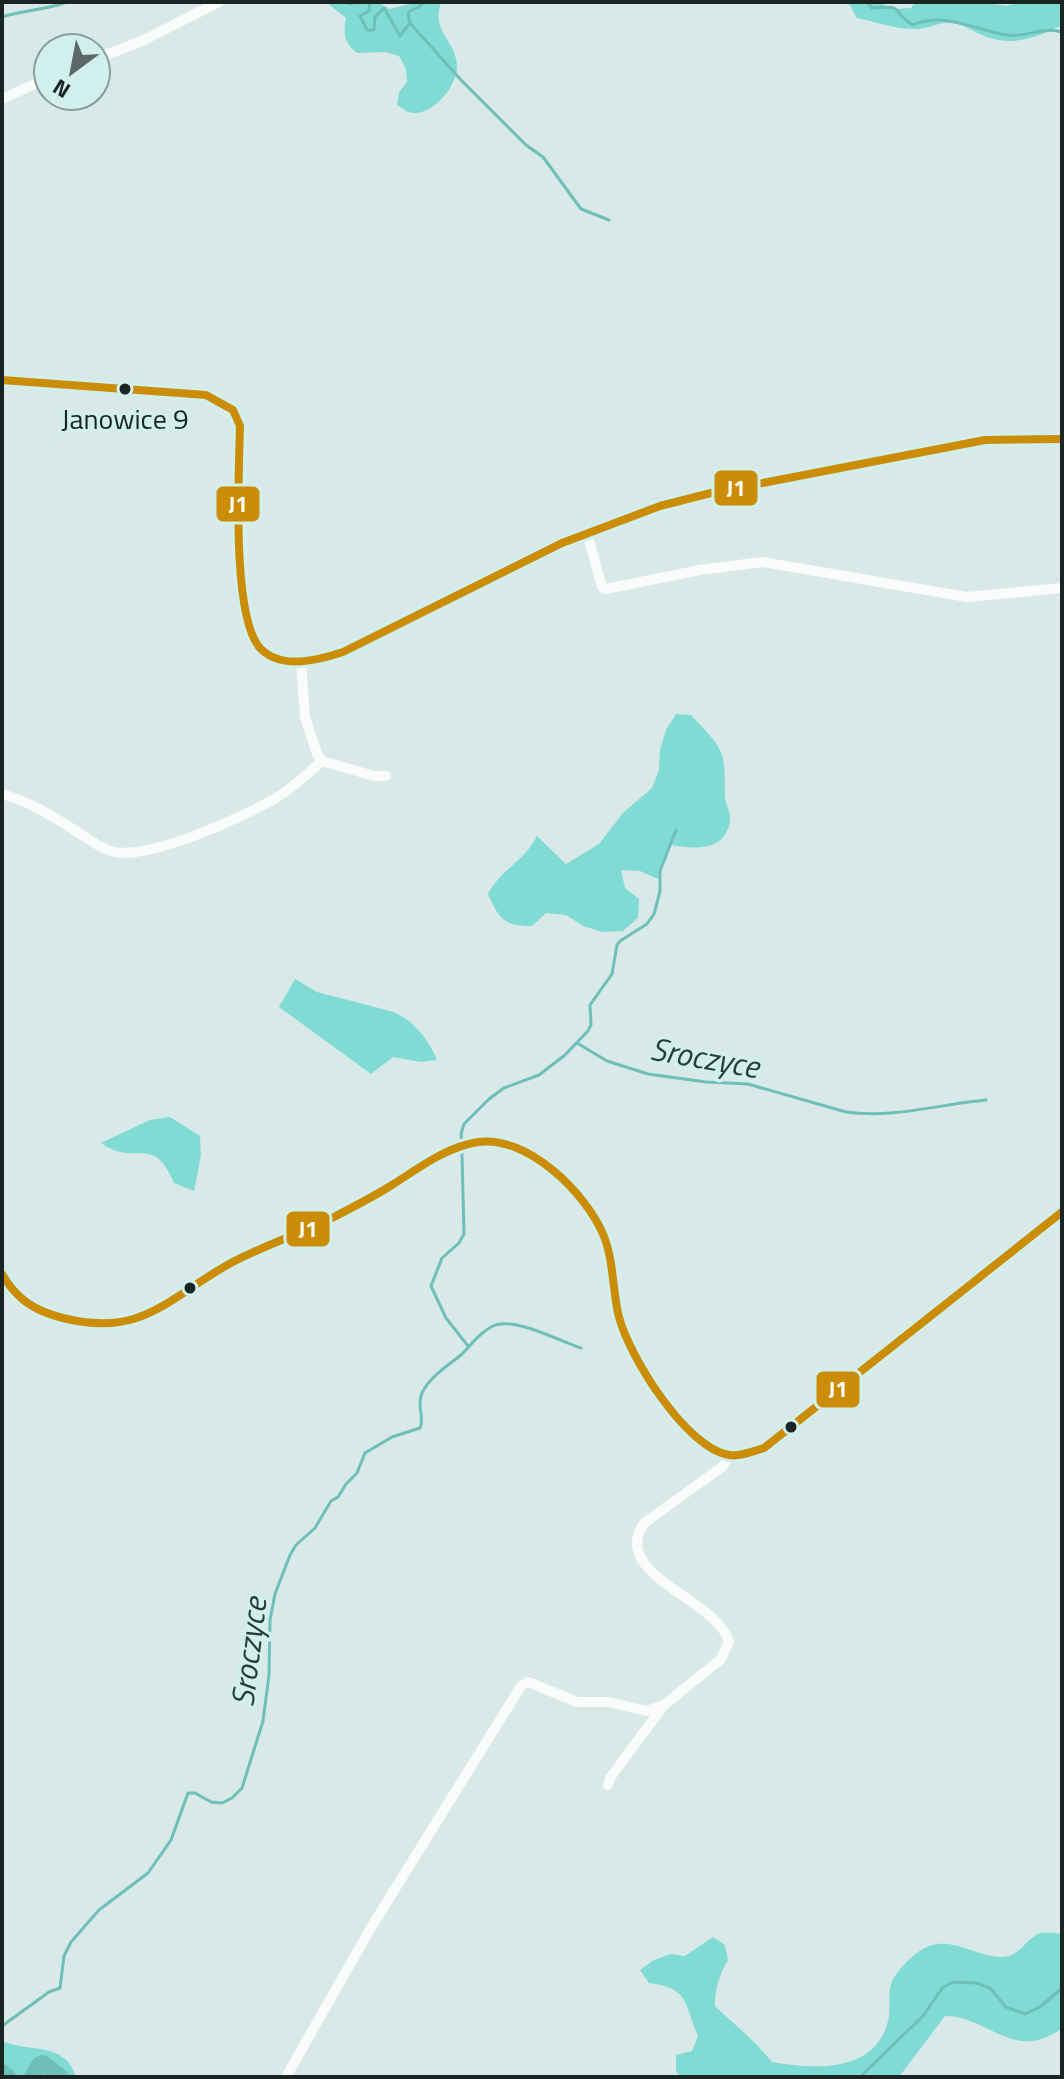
<svg xmlns="http://www.w3.org/2000/svg" width="1064" height="2079" font-family="'Titillium Web',sans-serif">
<style>
.forest{fill:#80dbd4}
.lines{fill:none;stroke-linecap:round;stroke-linejoin:round}
.stream{stroke:#6ebfb9;stroke-width:3}
.river{stroke:#6ebfb9;stroke-width:16}
.minor{stroke:#f9fcfb;stroke-width:10}
.tertiary{stroke:#f9fcfb;stroke-width:12}
.bus-1-casing{stroke:#d1f0ed;stroke-width:14}
.bus-1{stroke:#cb8c07;stroke-width:8}
.bus-dot{fill:#192423;stroke:#d1f0ed;stroke-width:3}
.labels{text-anchor:middle;dominant-baseline:central;stroke-width:7;stroke-linejoin:round;paint-order:stroke}
.bus-label{font-size:28px;fill:#192423;stroke:#d1f0ed}
.water-label{font-size:32px;font-style:italic;fill:#253e3b;stroke:#d1f0ed}
.line-badge{stroke:#d1f0ed;stroke-width:3}
.badge-label{font-size:22px;text-anchor:middle;font-weight:bold;fill:#fff}
</style>
<rect width="100%" height="100%" fill="#d8e9e7"/>
<path class="forest" d="M326,2h51l13,7 27,-7h24c-10,31 14,36 16,63 1,21 -26,54 -49,47 -4,-2 -7,-5 -11,-7l2,-13 8,-10 -1,-13 -7,-13 -13,-4 -29,1c-13,-10 -14,-19 -11,-35z
M848,2h29l17,7 17,-1 4,-6h68l23,4 15,-4h41v26l-4,-1c-25,12 -49,20 -76,8 -10,-4 -19,-11 -28,-12 -13,-2 -24,5 -36,6 -21,1 -41,-7 -61,-11z
M676,714l15,1c9,10 21,21 28,33 8,16 5,32 6,49 1,8 6,16 5,24 -5,31 -35,28 -59,24l-13,34 -18,-8 -19,-1 4,18 14,11 -1,19 -15,13 -20,1 -20,-6 -17,-11 -20,-2 -14,13c-28,0 -33,-7 -44,-32 15,-27 35,-31 49,-58l29,28 33,-20 24,-31 29,-25 7,-18 1,-20 6,-20z
M295,979l22,13 77,20c21,10 34,27 43,48l-16,2 -28,-5 -22,17 -92,-67z
M170,1117l30,19 1,19 -7,36 -20,-8c-21,-51 -38,-15 -73,-40l49,-23z
M1054,1933l8,1v95c-8,4 -16,9 -24,11 -34,8 -59,-25 -93,-24l-46,61h-218l-5,-6v-16l16,-4 6,-15c-14,-32 -8,-48 -49,-53l-9,-13 14,-10 16,-6 15,2 28,-19 12,8 3,15c-9,15 -13,28 -13,46 20,19 40,35 57,56 45,8 107,11 117,-46 1,-10 -1,-22 2,-31 3,-12 18,-26 27,-33 29,-21 53,4 83,5 18,0 21,-13 35,-22 5,-3 12,-2 18,-2z
M2,2041c28,12 63,0 74,36h-74z"/>
<g class="lines">
<path class="stream" d="M345,2l4,2 8,-2
M370,2l-1,9 -9,5 7,14h7l1,-13 9,-9 16,28 10,-13 -2,-9 2,-3 9,-4 4,-5
M867,2l5,6c36,-3 16,2 41,17 31,-14 62,5 93,10 19,3 37,-9 56,-3
M2,17c22,-7 44,-7 65,-15
M410,23l51,57 65,65 17,12 38,52 28,11
M577,1043l30,18 41,13 58,8 42,2 98,28c46,7 94,-8 140,-12
M462,1142l-1,-8 3,-10 25,-25 15,-11 35,-13 26,-20 23,-24 3,-6 -1,-20 22,-31 5,-29 3,-4 27,-17 7,-10 6,-23v-20l16,-41
M462,1154l2,80 -5,9 -17,15 -11,28 15,32 22,28
M2,2026l47,-34 11,-4 4,-32 7,-14 28,-32 49,-37 23,-33 17,-47h7l16,9 11,1 10,-5 10,-10 21,-67 6,-46 1,-55 5,-26 15,-39 6,-10 19,-17 16,-27 7,-4 8,-13 11,-11 8,-20 27,-16 28,-9c5,-11 -4,-23 2,-35 8,-17 26,-27 40,-39 10,-10 18,-22 31,-28 21,-10 66,15 88,22
M860,2077l63,-61 20,-29 11,-5 23,1 13,5 16,19 19,7 15,-7 22,-19"/>
<path class="river" d="M2,2072l6,5
M32,2077l7,-12 4,-2 18,14"/>
<path class="minor" d="M96,59l48,-19 75,-38
M2,99l46,-21
M587,533l15,54 4,2 94,-19 62,-8 205,35 95,-9
M301,662l4,55 12,37 5,7 52,15h12
M2,794c29,8 52,23 77,39 10,6 20,15 32,18 35,11 136,-35 168,-55 15,-9 29,-23 43,-35
M2,1274c16,30 30,36 61,44 14,3 28,8 42,7 55,-4 93,-47 140,-69 14,-7 30,-11 45,-18 29,-13 58,-28 87,-44 32,-17 69,-51 107,-53 45,-2 104,53 119,93 11,26 9,56 16,83 13,48 43,87 79,119 10,8 18,17 31,19 12,2 24,-4 35,-7l298,-236
M608,1785l2,-7 54,-73 57,-46 8,-18c-15,-44 -120,-66 -85,-118l78,-56 8,-12
M286,2077l86,-151 149,-240 7,-4 49,20h32l38,9 17,-6"/>
<path class="tertiary" d="M2,380l204,15 27,15 7,16c0,40 -7,199 21,223 27,22 65,11 93,-2l208,-104 98,-37 51,-13 274,-53 77,-1"/>
<defs>
<path id="bus-1" d="M2,380l204,15 27,15 7,16c-1,45 -9,193 21,223 21,21 58,11 82,3l219,-109 98,-37 51,-13 274,-53 77,-1
M2,1274c15,26 33,37 61,44 78,20 104,-19 166,-54 33,-18 71,-30 105,-47 19,-10 39,-20 58,-32 27,-17 54,-38 86,-43 49,-7 107,50 125,92 11,26 9,55 16,83 10,39 67,131 110,138 12,2 24,-4 35,-7l298,-236"/>
</defs>
<use href="#bus-1" class="bus-1-casing"/>
<use href="#bus-1" class="bus-1"/>
</g>
<g class="bus-dot">
<circle cx="125" cy="389" r="7"/>
<circle cx="190" cy="1288" r="7"/>
<circle cx="791" cy="1427" r="7"/>
</g>
<g class="labels">
<g class="bus-label">
<text x="125" y="418">Janowice 9</text>
</g>
<g class="water-label">
<text transform="translate(705 1057) rotate(10)">Sroczyce</text>
<text transform="translate(248 1652) rotate(-83)">Sroczyce</text>
</g>
</g>
<g class="line-badge">
<rect x="713" y="469" width="46" height="38" rx="8" fill="#cb8c07"/>
<rect x="215" y="485" width="46" height="38" rx="8" fill="#cb8c07"/>
<rect x="285" y="1210" width="46" height="38" rx="8" fill="#cb8c07"/>
<rect x="815" y="1370" width="46" height="39" rx="8" fill="#cb8c07"/>
</g>
<g class="badge-label">
<text x="736" y="496">J1</text>
<text x="238" y="512">J1</text>
<text x="308" y="1237">J1</text>
<text x="838" y="1397">J1</text>
</g>
<rect width="1064" height="2079" fill="none" stroke="#192423" stroke-width="8"/>
<g transform="translate(72 72) rotate(212)"><circle r="38" fill="#d1f0ed" stroke="#879e9c" stroke-width="2"/>
<path d="M0-6L14 30L0 20L-14 30Z" fill="#5c6968"/>
<text y="-12" font-size="22" font-weight="bold" text-anchor="middle" fill="#192423">N</text>
</g>
</svg>
